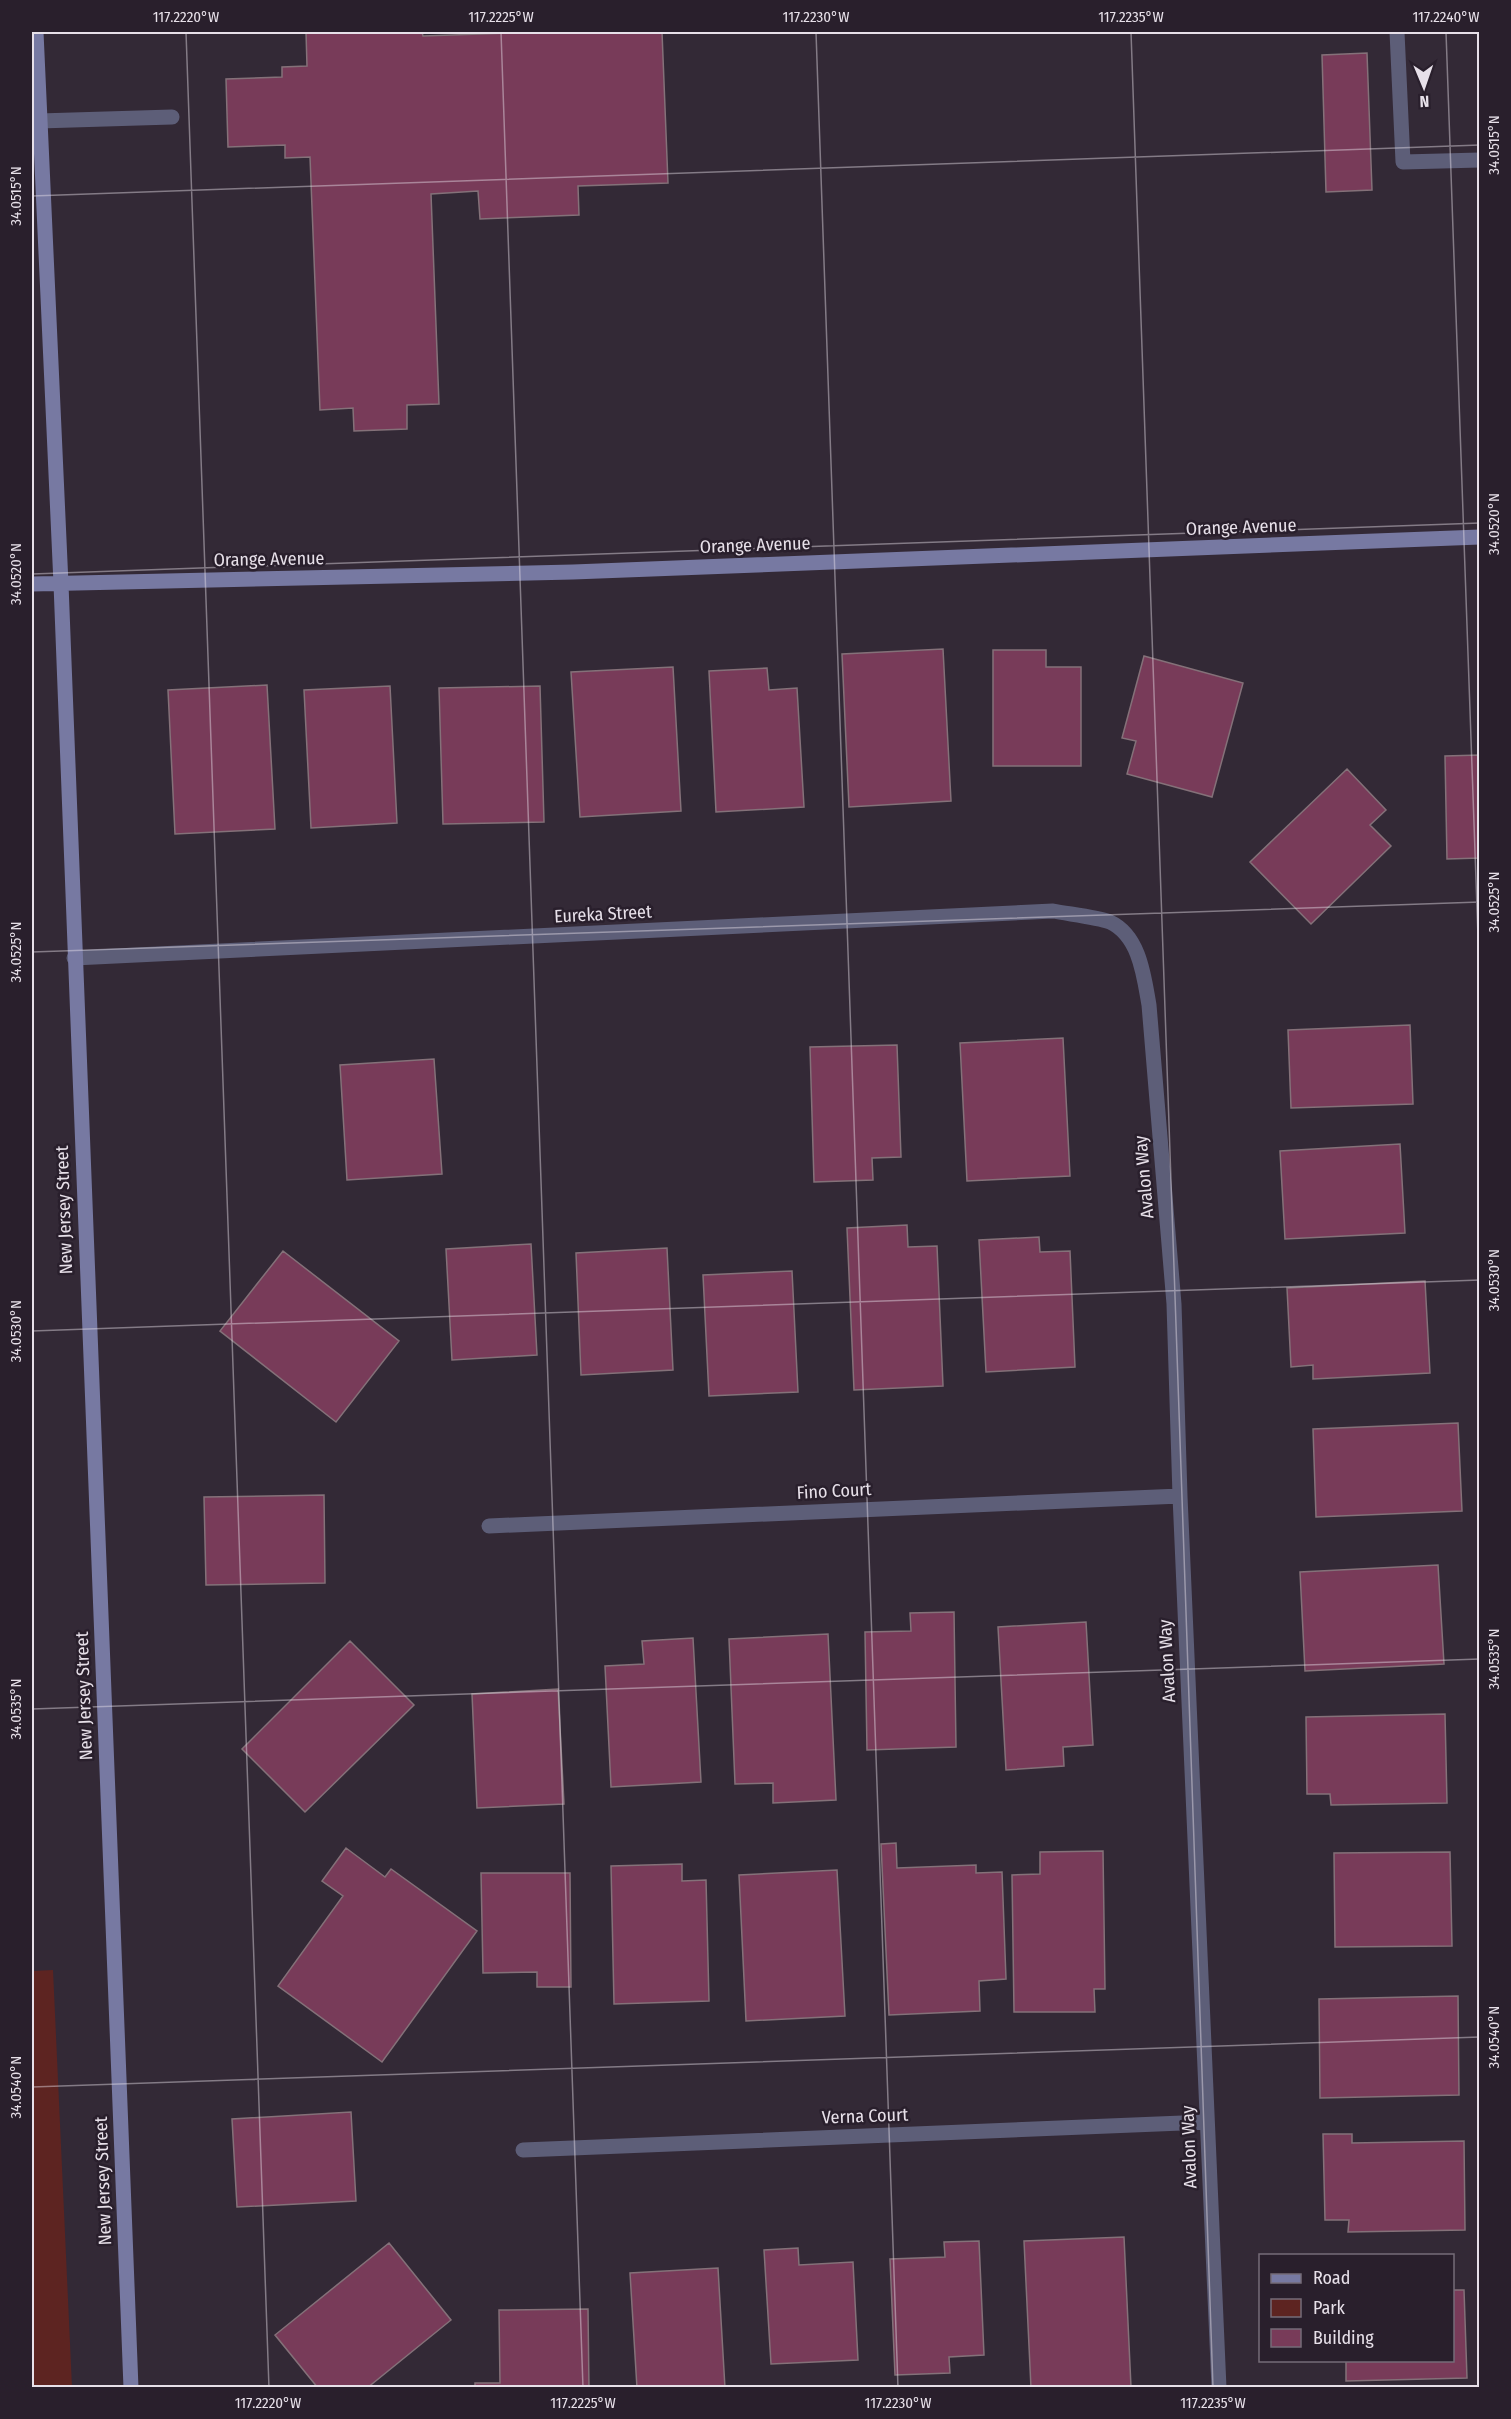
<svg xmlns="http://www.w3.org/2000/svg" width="1511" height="2419" font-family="'Fira Sans Condensed',sans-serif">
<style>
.green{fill:#5d2421}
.building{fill:#783b59;stroke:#847179;stroke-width:1.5}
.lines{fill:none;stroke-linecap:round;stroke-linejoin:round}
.lane{stroke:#5d5e78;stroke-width:15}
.street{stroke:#5d5e78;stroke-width:15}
.secondary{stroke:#7779a2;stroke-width:15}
.ticks{fill:none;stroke:#e7e0e9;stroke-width:1.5;stroke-opacity:0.45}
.labels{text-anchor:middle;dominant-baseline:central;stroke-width:5;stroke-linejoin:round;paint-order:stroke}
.street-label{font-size:18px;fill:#e7e0e9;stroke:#291f2c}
.neatline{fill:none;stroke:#e7e0e9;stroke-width:2}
.ticks-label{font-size:15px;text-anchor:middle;fill:#e7e0e9}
</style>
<rect width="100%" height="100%" fill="#332936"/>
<path class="green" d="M53,1970l19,417h-40v-416z"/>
<path class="building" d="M306,32h116l1,4 113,-4h126l6,151 -90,3 1,29 -99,4 -2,-28 -47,3 8,210 -32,1v24l-53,2 -1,-23 -33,2 -10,-253 -25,1v-13l-57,2 -2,-68 56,-2v-10l25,-1z
M1367,53l5,137 -46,2 -4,-137z
M943,649l8,152 -102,6 -7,-153z
M993,650h53v17h35v99h-88z
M1144,656l99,27 -31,114 -85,-23 9,-33 -14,-3z
M673,667l8,144 -101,6 -9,-145z
M767,668l2,22 28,-2 7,119 -88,5 -7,-141z
M267,685l8,144 -100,5 -7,-144z
M390,686l7,137 -86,5 -7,-138z
M540,686l4,136 -101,2 -4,-136z
M1480,755v103l-33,1 -2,-103z
M1347,769l39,41 -16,15 21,21 -80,78 -61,-62z
M1410,1025l3,79 -122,4 -3,-78z
M1063,1038l7,138 -103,5 -7,-138z
M897,1045l4,112 -29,1 1,22 -59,2 -4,-135z
M434,1059l8,115 -95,6 -7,-115z
M1400,1144l5,89 -120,6 -5,-88z
M907,1225l1,22 29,-1 6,140 -89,4 -7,-162z
M1039,1237l1,15 30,-1 5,116 -89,5 -7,-132z
M531,1244l6,111 -85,5 -6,-111z
M667,1248l6,122 -92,5 -5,-122z
M283,1251l116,90 -63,81 -116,-91z
M792,1271l6,121 -89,4 -6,-121z
M1425,1281l5,92 -117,6v-14l-22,2 -4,-79z
M1458,1423l4,88 -146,6 -3,-88z
M324,1495l1,88 -119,2 -2,-88z
M1438,1565l6,99 -139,7 -5,-99z
M954,1612l2,135 -89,3 -2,-118 46,-1 -1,-18z
M1086,1622l7,123 -30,2 1,19 -58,4 -8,-143z
M828,1634l8,166 -63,3v-20l-38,1 -6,-145z
M693,1638l8,144 -90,5 -6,-121 39,-2 -2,-23z
M350,1641l64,64 -109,107 -63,-63z
M558,1689l6,115 -87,4 -5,-114z
M1445,1714l2,89 -116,2 -1,-11h-23l-1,-77z
M896,1843l1,25 79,-3v8l26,-1 4,107 -27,2 1,30 -91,4 -8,-171z
M346,1848l39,29 6,-8 86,62 -95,131 -104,-76 65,-90 -21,-15z
M1103,1851l2,138h-11l1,23h-81l-2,-137 28,-1v-22z
M1450,1852l2,94 -117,1 -1,-94z
M682,1864v17l24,-1 3,121 -95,3 -3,-138z
M837,1870l8,146 -99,5 -7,-146z
M481,1873h89l1,114h-34v-15l-54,1z
M1458,1996l1,99 -139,3 -1,-99z
M351,2112l5,89 -119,6 -5,-88z
M1323,2134h29v9l112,-2 1,89 -117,2 1,-12h-24z
M1124,2237l7,150 -100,1 -7,-147z
M979,2241l5,114 -35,2 1,16 -55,2 -5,-116 55,-2 -1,-15z
M389,2243l62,77 -84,68h-49l-43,-53z
M798,2248l1,17 54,-3 5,98 -87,4 -7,-114z
M718,2268l7,120h-88l-7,-115z
M1452,2290h12l3,88 -121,3v-21h106z
M588,2309l1,79h-114v-5h25l-1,-73z"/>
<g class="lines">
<path class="lane" d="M1397,32l6,130 77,-2
M39,121l133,-4"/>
<path class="street" d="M74,958l979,-47c15,3 44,6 57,11 30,14 34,55 39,83l25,299 6,192 39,892
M489,1526l691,-30
M523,2150l684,-28"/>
<path class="secondary" d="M36,32l25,552 70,1804
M32,584l541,-12 907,-35"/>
</g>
<path class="ticks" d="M186,32l83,2356M501,32l82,2356M816,32l82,2356M1131,32l82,2356M1446,32l34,961M32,196l1448,-51M32,574l1448,-51M32,952l1448,-50M32,1331l1448,-51M32,1709l1448,-50M32,2087l1448,-50"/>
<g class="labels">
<g class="street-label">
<text transform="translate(1241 527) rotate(-2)">Orange Avenue</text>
<text transform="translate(755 545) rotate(-2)">Orange Avenue</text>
<text transform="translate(269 559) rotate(-1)">Orange Avenue</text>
<text transform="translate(603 914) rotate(-3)">Eureka Street</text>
<text transform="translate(1144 1177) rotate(-95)">Avalon Way</text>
<text transform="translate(64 1210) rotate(-92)">New Jersey Street</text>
<text transform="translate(834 1491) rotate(-3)">Fino Court</text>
<text transform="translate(1167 1661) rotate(-93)">Avalon Way</text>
<text transform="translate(84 1696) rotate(-92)">New Jersey Street</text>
<text transform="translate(865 2116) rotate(-2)">Verna Court</text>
<text transform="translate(1189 2147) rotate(-92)">Avalon Way</text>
<text transform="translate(103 2181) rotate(-92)">New Jersey Street</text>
</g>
</g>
<rect width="1511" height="2419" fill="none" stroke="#291f2c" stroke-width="66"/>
<rect x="1259" y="2254" width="195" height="108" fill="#291f2c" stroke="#756c78" stroke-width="1.5"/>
<rect x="1271" y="2274" width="30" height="9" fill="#7779a2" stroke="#756c78" stroke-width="1.5"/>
<text x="1313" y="2284" font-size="18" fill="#e7e0e9">Road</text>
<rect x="1271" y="2299" width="30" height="18" fill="#5d2421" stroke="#756c78" stroke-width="1.5"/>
<text x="1313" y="2314" font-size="18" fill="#e7e0e9">Park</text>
<rect x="1271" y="2329" width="30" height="18" fill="#783b59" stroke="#756c78" stroke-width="1.5"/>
<text x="1313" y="2344" font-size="18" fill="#e7e0e9">Building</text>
<g transform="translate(1424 87) rotate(178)" stroke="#291f2c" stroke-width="4.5" paint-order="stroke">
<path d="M0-4.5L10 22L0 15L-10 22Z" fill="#e7e0e9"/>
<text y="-9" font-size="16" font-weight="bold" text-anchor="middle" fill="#e7e0e9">N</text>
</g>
<rect x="33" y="33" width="1445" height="2353" class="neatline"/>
<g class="ticks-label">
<text x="186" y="22">117.2220°W</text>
<text x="501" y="22">117.2225°W</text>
<text x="816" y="22">117.2230°W</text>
<text x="1131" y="22">117.2235°W</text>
<text x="1446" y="22">117.2240°W</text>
<text transform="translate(1494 145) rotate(-90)" y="5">34.0515°N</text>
<text transform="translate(16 196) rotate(-90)" y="5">34.0515°N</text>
<text transform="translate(1494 524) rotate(-90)" y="5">34.0520°N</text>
<text transform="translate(16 574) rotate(-90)" y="5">34.0520°N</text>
<text transform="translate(1494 902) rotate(-90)" y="5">34.0525°N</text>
<text transform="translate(16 952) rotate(-90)" y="5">34.0525°N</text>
<text transform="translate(1494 1280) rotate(-90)" y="5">34.0530°N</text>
<text transform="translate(16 1331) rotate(-90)" y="5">34.0530°N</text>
<text transform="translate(1494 1659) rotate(-90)" y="5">34.0535°N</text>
<text transform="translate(16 1709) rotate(-90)" y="5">34.0535°N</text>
<text transform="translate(1494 2037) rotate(-90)" y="5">34.0540°N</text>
<text transform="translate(16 2087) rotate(-90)" y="5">34.0540°N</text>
<text x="268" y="2408">117.2220°W</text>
<text x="583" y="2408">117.2225°W</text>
<text x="898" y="2408">117.2230°W</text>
<text x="1213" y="2408">117.2235°W</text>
</g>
</svg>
